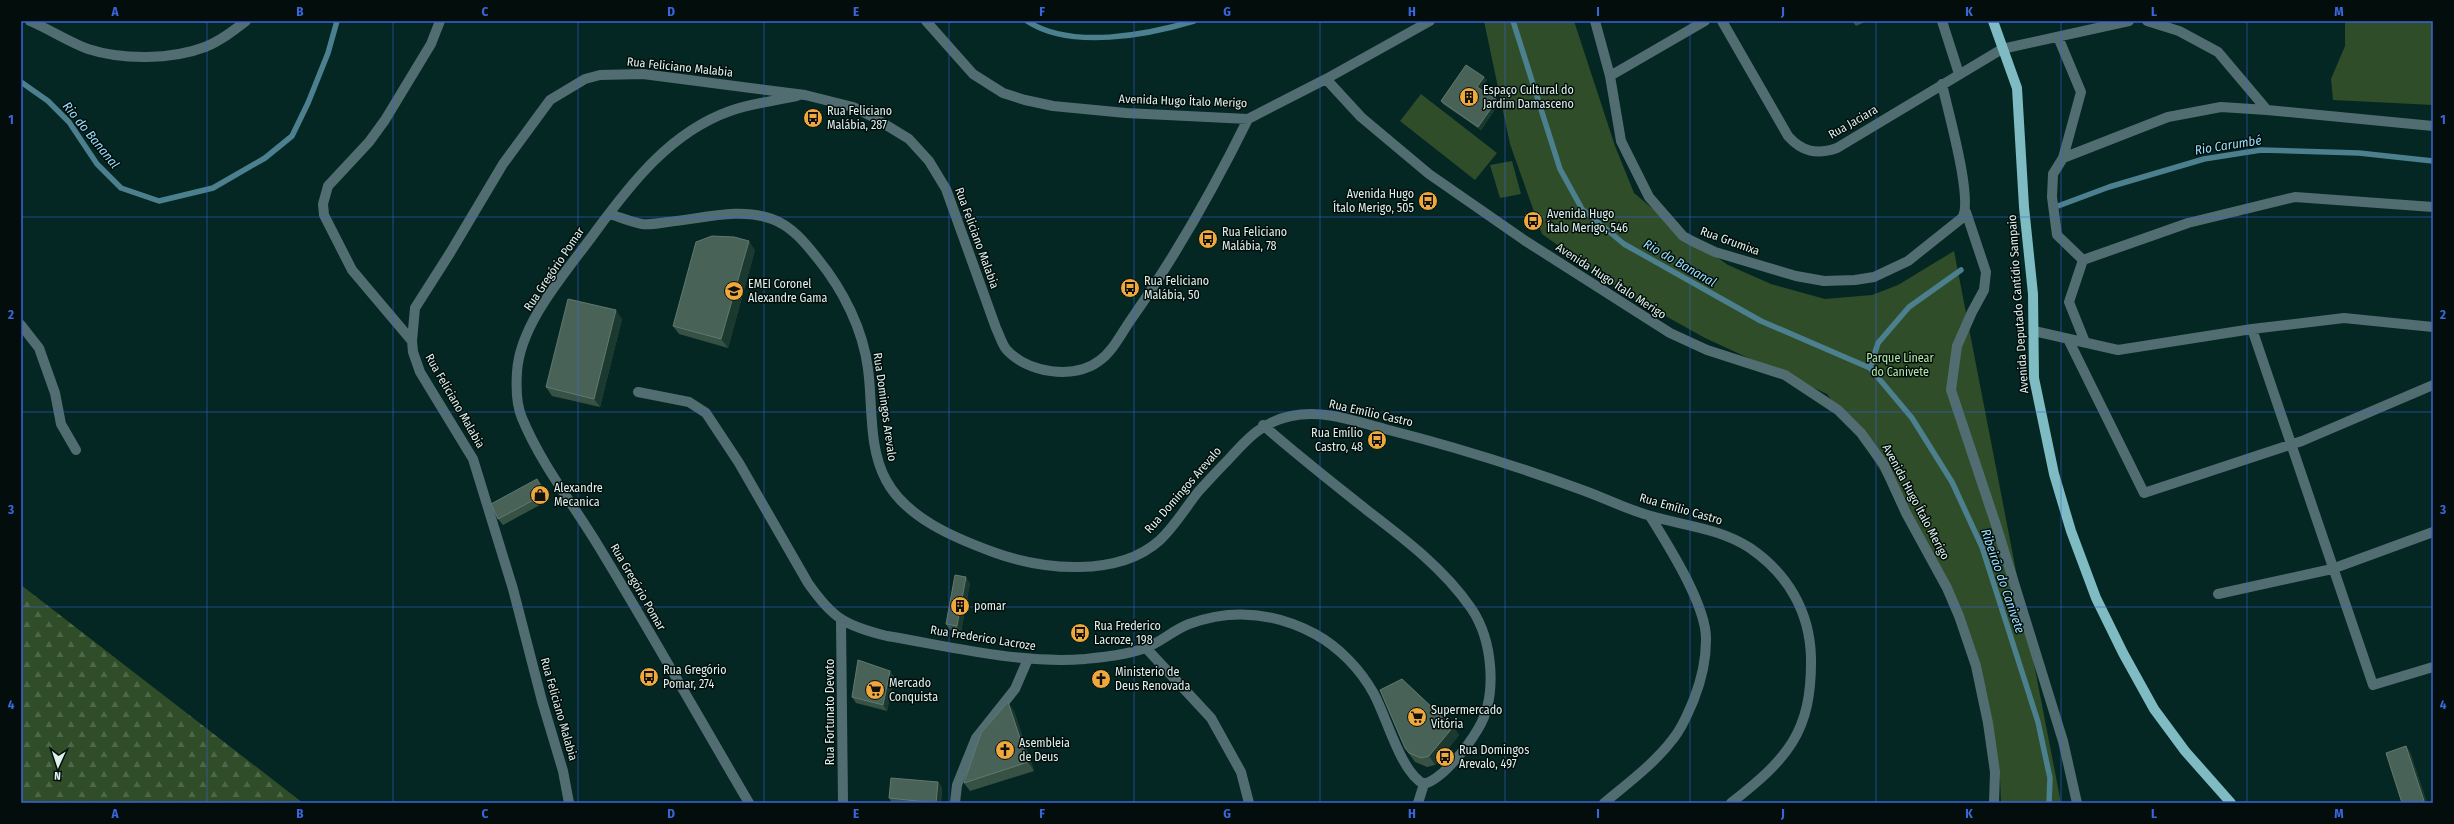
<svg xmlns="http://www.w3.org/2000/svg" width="2454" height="824" font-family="'Fira Sans Condensed',sans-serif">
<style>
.forest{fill:url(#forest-firs)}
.green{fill:#304d29}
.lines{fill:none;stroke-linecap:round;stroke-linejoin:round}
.stream{stroke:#4c808f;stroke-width:5.5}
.minor{stroke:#526d71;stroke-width:10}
.major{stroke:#7fbbc2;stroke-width:10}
.wall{fill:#385145}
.shaded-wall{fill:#1c3930}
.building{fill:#496257;stroke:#61796e}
.grid{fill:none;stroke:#3a66db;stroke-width:1;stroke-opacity:0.55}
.labels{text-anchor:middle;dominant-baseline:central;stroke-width:3;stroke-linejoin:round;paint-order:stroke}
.street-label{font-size:12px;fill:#def1ed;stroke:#030e0c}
.poi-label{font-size:12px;fill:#def1ed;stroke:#030e0c;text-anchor:start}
.park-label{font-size:12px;fill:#b3e8a7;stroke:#030e0c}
.water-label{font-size:13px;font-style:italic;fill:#99dfff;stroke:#030e0c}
.neatline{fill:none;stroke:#3a66db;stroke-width:1.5}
.grid-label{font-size:13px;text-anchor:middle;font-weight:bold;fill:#3a66db}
</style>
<defs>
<pattern id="forest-firs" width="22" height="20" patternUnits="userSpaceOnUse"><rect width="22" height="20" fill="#304d29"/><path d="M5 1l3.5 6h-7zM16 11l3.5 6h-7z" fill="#4e6748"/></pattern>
</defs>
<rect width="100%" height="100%" fill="#052723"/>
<path class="forest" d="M21,585l282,218h-282z"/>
<path class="green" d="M1484,21h90l41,125 19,47 49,41 45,31 43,19 54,15 47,-4 26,-10 56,-34 107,552h-60l-1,-25 -13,-82 -62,-152 -59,-97 -39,-53 -122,-56 -77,-43 -86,-61 -32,-90z
M2345,21h88v84l-100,-5 -2,-21 14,-33z
M1421,94l76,59 -22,27 -75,-59z
M1512,161l9,33 -21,4 -10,-33z"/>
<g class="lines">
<path class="stream" d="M1027,21c44,29 120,14 167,0
M1513,21l47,148 22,40 42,35 96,54 41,23 109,47 42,50 40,64 30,65 56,175 12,56 -1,25
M21,82l27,19 21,21 28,42 24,24 38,13 54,-13 52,-30 27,-22 16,-33 20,-50 9,-32
M2058,206l51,-19 95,-28 57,-9 98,3 74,8
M1870,368l8,-25 31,-36 52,-37"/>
<path class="minor" d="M30,21c19,8 39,21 58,28 34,11 83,11 117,-2 15,-6 28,-16 41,-26
M926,21l47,53 30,19 22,7 28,6 73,7 122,6 78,-40 104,-58
M1595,21l15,55 11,65 28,56 34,39 9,5 23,11 81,24 28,5 31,-1 19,-3 34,-16 54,-43c12,-17 -15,-110 -20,-134
M1722,21l66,115c14,16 29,19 49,12l165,-99 127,-28
M1942,21l17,53
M2147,21l32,10 39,21 49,58 166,16
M2058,37l23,55 -18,66 -10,16 -1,23 5,38 26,25
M1610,76l95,-55
M1326,79l35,38 68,57 95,66 146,93 37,17 78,25 53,35 23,23 23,32 22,48 41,75 12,28 17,50 12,57 7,49 -1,31
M2063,158l105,-41 53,-10 46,3
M1966,212l20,60 -2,18 -12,22 -15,34 -6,44 46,138 66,213 14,62
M609,214c11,3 22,8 33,10 9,1 18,-1 26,-2 33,-3 72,-15 104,-3 20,7 34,25 46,40 25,31 45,70 50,110 5,36 0,78 18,111 20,38 69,58 107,72 49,18 125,26 167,-12 15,-14 26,-33 38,-48 10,-11 20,-22 30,-32 19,-21 34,-38 63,-44 32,-7 63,5 94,13 67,17 135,38 200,62 22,8 43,19 66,25 34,10 68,12 99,32 38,26 60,64 61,110 1,75 -24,101 -80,145
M21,325l18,23 16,45 6,31 15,26
M2252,329l121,356 60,-18
M2034,331l84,19 134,-21 92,-11 89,9
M2068,339l76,154 158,-52 131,-56
M412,341l-60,-71 -28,-55 -1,-11 5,-18 41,-44 16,-22 46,-76 9,-23
M2085,342l-16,-40 14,-42 105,-37 107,-26 138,10
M638,392l51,10 17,11 33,50 69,120c25,36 38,43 79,53 66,11 132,28 198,23 20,-2 41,-4 60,-11 15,-5 28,-18 44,-24 43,-16 86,-11 126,10 24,13 46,36 59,60 13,24 27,79 50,90
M1263,425c34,30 70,58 105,86 38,29 76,58 103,97 22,32 27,88 7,121 -10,17 -35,50 -54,55
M2218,594l114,-25 101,-37
M841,621l2,182
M1146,648l65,70 30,54 8,31
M569,803l-6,-32 -21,-70 -29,-112 -40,-130 -53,-87 -7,-20 -1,-11 3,-33 35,-55 53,-89 47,-64 35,-21 15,-4 43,-1 162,21 48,12 20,10 36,22 20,22 17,28 50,139c3,6 6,16 10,21 21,24 68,31 93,12 14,-10 22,-27 31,-40 45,-64 84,-133 118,-202
M749,803c-50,-85 -99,-172 -150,-256 -26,-43 -58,-83 -77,-129 -6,-14 -6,-31 -5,-46 3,-50 51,-102 79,-141 36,-49 75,-99 134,-120 21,-8 46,-10 67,-15
M955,803l2,-18 19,-47 39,-49 13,-30
M1418,803l6,-19
M1604,803c24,-20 50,-39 69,-64 10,-12 15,-26 21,-40 7,-18 12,-40 12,-59 1,-34 -38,-95 -56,-124"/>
<path class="major" d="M1993,21l24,67 7,119 9,87 1,84 20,96 17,57 25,67 27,55 31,56 31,42 46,52"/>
</g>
<path class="wall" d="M1852,21h15l-11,5z
M1487,80l-7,9 19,14 -18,27 -38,-26 -2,-3z
M755,250l-27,98 -49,-14 -6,-8z
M622,319l-22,88 -48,-11 -6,-9z
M542,485l7,15 -46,25 -5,-6z
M970,583l-9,49 -11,-2 -4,-6z
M890,671l4,6 -7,34 -31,-8 -4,-6z
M1014,711l20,60 -64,20 -6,-8z
M1453,727l6,8 -24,30 -8,2 -12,-5 -10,-14z
M2406,746l4,6 17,51h-25z
M938,782l4,6 -1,15h-49l-3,-5z"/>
<path class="shaded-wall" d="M1484,77l3,3 -7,10 -3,-3z
M1497,100l2,3 -18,27 -3,-3z
M749,241l6,9 -27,98 -7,-9z
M616,310l6,9 -22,88 -6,-8z
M537,479l5,6 7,15 -4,-6z
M966,577l4,6 -9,49 -4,-6z
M890,671l4,6 -7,34 -4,-6z
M1008,702l6,9 20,60 -6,-9z
M1453,727l6,8 -24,30 -6,-9z
M2406,746l4,6 17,51h-2l-1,-2z
M938,782l4,6 -1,15h-5z"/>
<path class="building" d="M1466,65l18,12 -7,10 20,13 -19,27 -37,-26z
M712,236l22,1 15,4 -28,98 -48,-13 23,-84z
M568,299l48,11 -22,89 -48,-12z
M537,479l8,15 -47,25 -7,-15z
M955,575l11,2 -9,49 -11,-2z
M858,660l32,11 -7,34 -31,-8z
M1402,679l51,48 -24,29 -8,2 -12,-5 -4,-5 -25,-58z
M1008,702l20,60 -64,21 17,-50z
M2406,746l18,55 -8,2h-14l-16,-50z
M891,778l47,4 -2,21 -47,-5z"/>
<path class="grid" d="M207,21v782M393,21v782M578,21v782M764,21v782M949,21v782M1134,21v782M1320,21v782M1505,21v782M1690,21v782M1876,21v782M2061,21v782M2247,21v782M21,217h2412M21,412h2412M21,607h2412"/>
<defs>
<symbol id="building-disc" viewBox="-11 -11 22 22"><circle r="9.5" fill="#eea83c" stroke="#030e0c"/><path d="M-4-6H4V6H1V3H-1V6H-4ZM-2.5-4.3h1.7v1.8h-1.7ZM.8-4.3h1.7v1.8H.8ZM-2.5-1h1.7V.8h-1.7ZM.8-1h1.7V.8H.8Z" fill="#111"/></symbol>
<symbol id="bus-disc" viewBox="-11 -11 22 22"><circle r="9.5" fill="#eea83c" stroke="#030e0c"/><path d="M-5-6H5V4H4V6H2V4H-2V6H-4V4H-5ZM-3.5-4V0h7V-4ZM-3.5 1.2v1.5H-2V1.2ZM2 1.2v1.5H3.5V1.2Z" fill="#111"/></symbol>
<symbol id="school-disc" viewBox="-11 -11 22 22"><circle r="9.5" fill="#eea83c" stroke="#030e0c"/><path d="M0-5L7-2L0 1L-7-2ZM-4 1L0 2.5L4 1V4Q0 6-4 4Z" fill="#111"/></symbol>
<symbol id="shop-disc" viewBox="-11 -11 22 22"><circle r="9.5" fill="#eea83c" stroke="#030e0c"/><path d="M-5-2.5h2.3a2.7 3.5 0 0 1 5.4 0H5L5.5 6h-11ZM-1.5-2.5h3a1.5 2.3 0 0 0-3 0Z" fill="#111"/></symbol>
<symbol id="church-disc" viewBox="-11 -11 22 22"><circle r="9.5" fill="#eea83c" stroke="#030e0c"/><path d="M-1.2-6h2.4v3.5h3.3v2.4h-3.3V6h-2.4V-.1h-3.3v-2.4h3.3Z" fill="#111"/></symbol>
<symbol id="supermarket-disc" viewBox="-11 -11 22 22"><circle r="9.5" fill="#eea83c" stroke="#030e0c"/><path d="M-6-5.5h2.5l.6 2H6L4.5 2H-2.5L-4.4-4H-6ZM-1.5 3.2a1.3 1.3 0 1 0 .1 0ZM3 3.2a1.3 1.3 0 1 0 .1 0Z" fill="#111"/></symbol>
</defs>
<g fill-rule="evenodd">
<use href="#building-disc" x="1458" y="86" width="22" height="22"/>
<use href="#bus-disc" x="802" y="107" width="22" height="22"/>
<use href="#bus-disc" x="1417" y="190" width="22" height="22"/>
<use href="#bus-disc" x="1522" y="210" width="22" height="22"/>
<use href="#bus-disc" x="1197" y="228" width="22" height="22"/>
<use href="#bus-disc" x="1119" y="277" width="22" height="22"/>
<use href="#school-disc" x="723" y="280" width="22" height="22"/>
<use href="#bus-disc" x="1366" y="429" width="22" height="22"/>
<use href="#shop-disc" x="529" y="484" width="22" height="22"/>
<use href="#building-disc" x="949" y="595" width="22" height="22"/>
<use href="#bus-disc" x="1069" y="622" width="22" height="22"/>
<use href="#bus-disc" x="638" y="666" width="22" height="22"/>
<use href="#church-disc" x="1090" y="668" width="22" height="22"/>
<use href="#supermarket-disc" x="864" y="679" width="22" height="22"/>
<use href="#supermarket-disc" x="1406" y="706" width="22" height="22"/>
<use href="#church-disc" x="994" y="739" width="22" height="22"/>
<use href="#bus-disc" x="1434" y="746" width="22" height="22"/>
</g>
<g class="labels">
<g class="street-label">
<text transform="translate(680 67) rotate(6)">Rua Feliciano Malabia</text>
<text transform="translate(1183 101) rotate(2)">Avenida Hugo Ítalo Merigo</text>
<text transform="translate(1853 122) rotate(-30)">Rua Jaciara</text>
<text transform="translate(977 238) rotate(70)">Rua Feliciano Malabia</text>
<text transform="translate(1730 241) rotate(20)">Rua Grumixa</text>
<text transform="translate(554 269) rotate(-56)">Rua Gregório Pomar</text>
<text transform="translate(1611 281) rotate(33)">Avenida Hugo Ítalo Merigo</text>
<text transform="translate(2018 304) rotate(-94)">Avenida Deputado Cantídio Sampaio</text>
<text transform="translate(455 401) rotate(60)">Rua Feliciano Malabia</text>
<text transform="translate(885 407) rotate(82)">Rua Domingos Arevalo</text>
<text transform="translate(1371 413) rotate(13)">Rua Emílio Castro</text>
<text transform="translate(1183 490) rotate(-49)">Rua Domingos Arevalo</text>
<text transform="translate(1916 502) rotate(62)">Avenida Hugo Ítalo Merigo</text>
<text transform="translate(1681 509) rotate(16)">Rua Emílio Castro</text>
<text transform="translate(638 587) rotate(60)">Rua Gregório Pomar</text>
<text transform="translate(983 638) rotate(9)">Rua Frederico Lacroze</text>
<text transform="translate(559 709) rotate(74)">Rua Feliciano Malabia</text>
<text transform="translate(830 712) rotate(-90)">Rua Fortunato Devoto</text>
</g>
<g class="poi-label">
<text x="1483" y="90">Espaço Cultural do<tspan x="1483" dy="14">Jardim Damasceno</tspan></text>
<text x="827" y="111">Rua Feliciano<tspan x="827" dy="14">Malábia, 287</tspan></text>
<text x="1414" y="194" text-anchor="end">Avenida Hugo<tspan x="1414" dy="14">Ítalo Merigo, 505</tspan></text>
<text x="1547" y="214">Avenida Hugo<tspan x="1547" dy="14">Ítalo Merigo, 546</tspan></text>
<text x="1222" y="232">Rua Feliciano<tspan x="1222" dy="14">Malábia, 78</tspan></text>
<text x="1144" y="281">Rua Feliciano<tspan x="1144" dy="14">Malábia, 50</tspan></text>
<text x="748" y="284">EMEI Coronel<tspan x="748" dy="14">Alexandre Gama</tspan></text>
<text x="1363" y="433" text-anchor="end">Rua Emílio<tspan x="1363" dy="14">Castro, 48</tspan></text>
<text x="554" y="488">Alexandre<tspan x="554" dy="14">Mecanica</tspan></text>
<text x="974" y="606">pomar</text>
<text x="1094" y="626">Rua Frederico<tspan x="1094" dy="14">Lacroze, 198</tspan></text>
<text x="663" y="670">Rua Gregório<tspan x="663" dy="14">Pomar, 274</tspan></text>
<text x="1115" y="672">Ministerio de<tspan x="1115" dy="14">Deus Renovada</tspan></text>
<text x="889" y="683">Mercado<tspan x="889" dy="14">Conquista</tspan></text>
<text x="1431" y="710">Supermercado<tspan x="1431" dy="14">Vitória</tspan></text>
<text x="1019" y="743">Asembleia<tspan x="1019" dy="14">de Deus</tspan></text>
<text x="1459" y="750">Rua Domingos<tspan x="1459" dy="14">Arevalo, 497</tspan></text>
</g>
<g class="park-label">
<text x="1900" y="358">Parque Linear<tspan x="1900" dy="14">do Canivete</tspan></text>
</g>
<g class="water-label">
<text transform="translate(91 135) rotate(51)">Rio do Bananal</text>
<text transform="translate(2228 145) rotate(-9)">Rio Carumbé</text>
<text transform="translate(1680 263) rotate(30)">Rio do Bananal</text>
<text transform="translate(2003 581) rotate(71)">Ribeirão do Canivete</text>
</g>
</g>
<rect width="2454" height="824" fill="none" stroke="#030e0c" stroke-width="44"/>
<g transform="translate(58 766) rotate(183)" stroke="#030e0c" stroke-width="3" paint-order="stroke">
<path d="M0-3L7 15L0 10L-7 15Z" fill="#def1ed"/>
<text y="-6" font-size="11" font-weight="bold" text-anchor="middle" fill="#def1ed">N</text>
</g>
<rect x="22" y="22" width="2410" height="780" class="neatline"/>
<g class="grid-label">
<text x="115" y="16">A</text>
<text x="300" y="16">B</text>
<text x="485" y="16">C</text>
<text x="671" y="16">D</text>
<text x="856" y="16">E</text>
<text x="1042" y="16">F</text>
<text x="1227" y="16">G</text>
<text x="1412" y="16">H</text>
<text x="1598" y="16">I</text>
<text x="1783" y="16">J</text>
<text x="1969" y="16">K</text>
<text x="2154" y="16">L</text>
<text x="2339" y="16">M</text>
<text x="11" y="124">1</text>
<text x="2443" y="124">1</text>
<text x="11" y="319">2</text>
<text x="2443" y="319">2</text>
<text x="11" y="514">3</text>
<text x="2443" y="514">3</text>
<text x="11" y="709">4</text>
<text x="2443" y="709">4</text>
<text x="115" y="818">A</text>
<text x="300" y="818">B</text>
<text x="485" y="818">C</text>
<text x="671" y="818">D</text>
<text x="856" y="818">E</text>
<text x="1042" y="818">F</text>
<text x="1227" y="818">G</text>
<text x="1412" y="818">H</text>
<text x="1598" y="818">I</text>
<text x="1783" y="818">J</text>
<text x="1969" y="818">K</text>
<text x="2154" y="818">L</text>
<text x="2339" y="818">M</text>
</g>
</svg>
